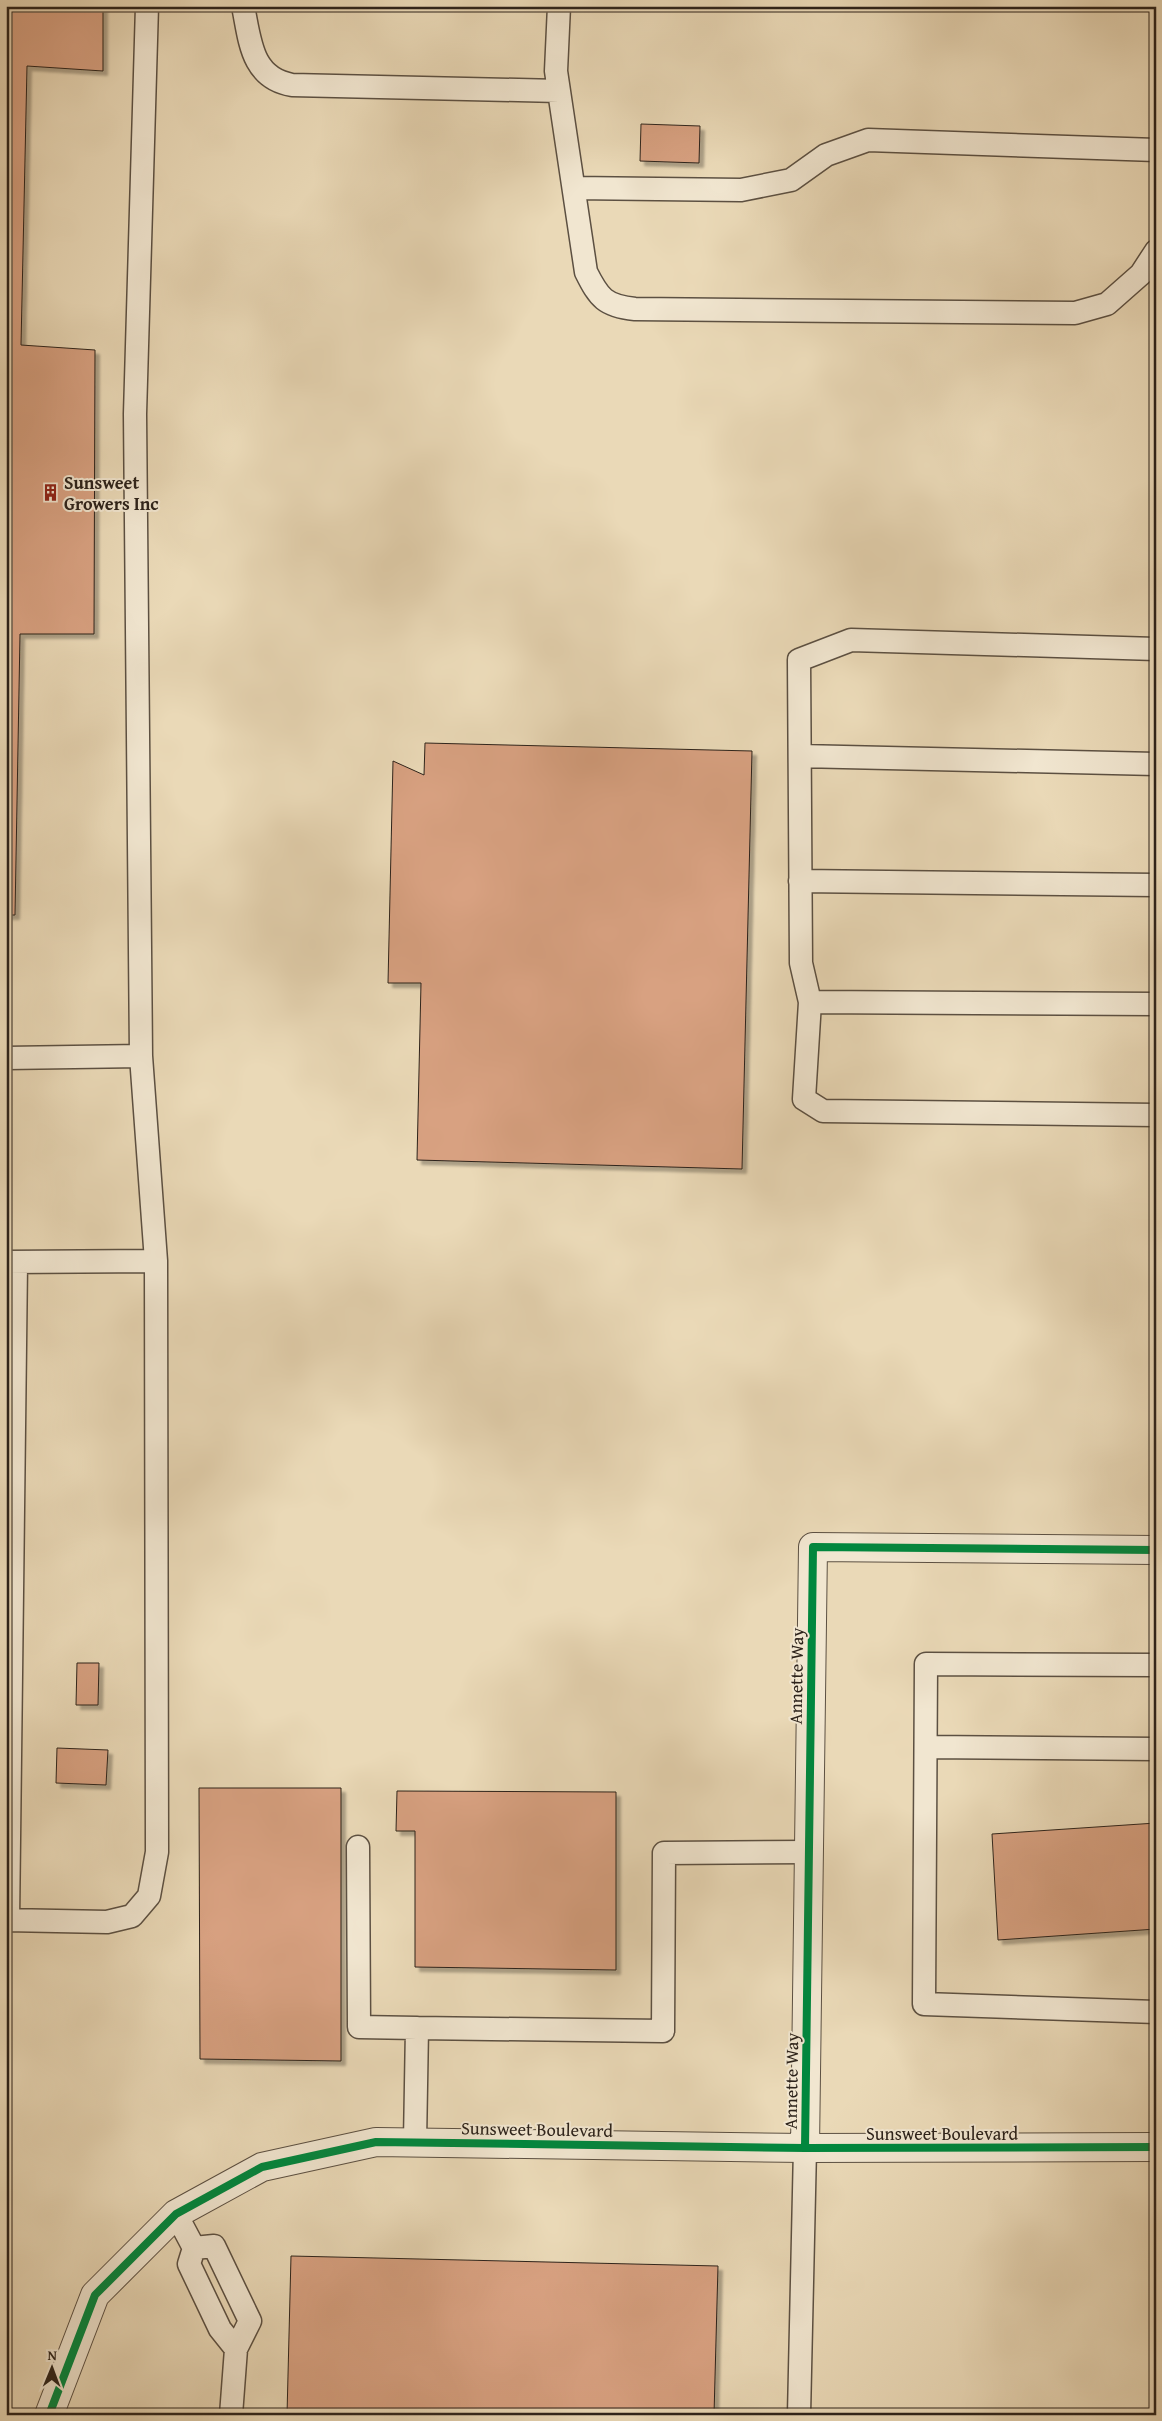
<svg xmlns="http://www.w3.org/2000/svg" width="1162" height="2421" font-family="'Gentium Book Plus',serif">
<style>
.building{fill:#d8a181;stroke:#2d231b;filter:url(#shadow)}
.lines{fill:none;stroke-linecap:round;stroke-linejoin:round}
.service-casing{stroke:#5c5042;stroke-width:25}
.minor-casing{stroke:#5c5042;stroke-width:30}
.service{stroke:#f1e6d0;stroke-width:22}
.minor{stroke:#f1e6d0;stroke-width:28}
.cycleway-casing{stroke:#f1e6d0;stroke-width:11}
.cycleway{stroke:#00873e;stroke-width:8}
.labels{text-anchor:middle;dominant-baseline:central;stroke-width:4;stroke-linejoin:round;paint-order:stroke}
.poi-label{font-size:18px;font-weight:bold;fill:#2d231b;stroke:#f1e6d0;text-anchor:start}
.street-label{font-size:18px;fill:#2d231b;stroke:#f1e6d0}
</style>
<defs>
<filter id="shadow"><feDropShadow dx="4.5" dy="4.5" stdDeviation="1" flood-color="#0004"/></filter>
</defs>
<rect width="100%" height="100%" fill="#ead9b7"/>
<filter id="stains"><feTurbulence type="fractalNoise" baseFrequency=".004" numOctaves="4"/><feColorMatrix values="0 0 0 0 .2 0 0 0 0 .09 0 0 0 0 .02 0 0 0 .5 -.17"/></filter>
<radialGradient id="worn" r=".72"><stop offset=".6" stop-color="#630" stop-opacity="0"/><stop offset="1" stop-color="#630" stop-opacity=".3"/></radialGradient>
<path class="building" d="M6,6h97v65l-76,-5 -6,279 74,5 -1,284h-74l-5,281h-9z
M641,124l59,2 -1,37 -59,-2z
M425,743l327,8 -10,418 -325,-9 4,-177h-33l5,-222 31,14z
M77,1663h22l-1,42h-22z
M57,1748l51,2 -2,35 -50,-2z
M199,1788h142v273l-141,-2z
M397,1791l219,1v178l-201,-3v-136h-19z
M1156,1823v106l-158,11 -6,-106z
M291,2256l427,10 -4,149h-427z"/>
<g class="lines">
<defs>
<path id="service" d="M243,6c7,34 8,72 49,79l267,6
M559,6l-3,65 30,201c13,26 19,34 49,37l440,4 32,-9 34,-30 15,-23
M574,188l167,2 50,-10 35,-25 42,-15 288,10
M1156,649l-305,-9 -52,20 2,303 9,39 346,2
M800,756l356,8
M800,881l356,4
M810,1002l-6,97 19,12 333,4
M141,1056l-6,-642 12,-408
M6,1058l135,-2 15,205 1,591 -8,44 -17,20 -25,6 -101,-2
M6,1262l150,-1
M1156,1665l-230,-1 -2,340 232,8
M926,1747l230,2
M358,1847l1,180 58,1
M8,1921l8,-658
M415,2142l2,-114 246,3 1,-178 145,-1
M176,2214l18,34 -5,16 31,65 16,20
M194,2248l20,-2 36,75 -14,28 -5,66
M799,2415l6,-267"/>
<path id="minor" d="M805,2148l8,-601 343,3
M49,2415l46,-120 81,-81 86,-47 114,-25 429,6 351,-1"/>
</defs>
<use href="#service" class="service-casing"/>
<use href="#minor" class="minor-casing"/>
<use href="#service" class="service"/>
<use href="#minor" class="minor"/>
<defs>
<path id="cycleway" d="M805,2148l8,-601 343,3
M49,2415l46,-120 81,-81 86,-47 114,-25 429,6 351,-1"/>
</defs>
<use href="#cycleway" class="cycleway-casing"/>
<use href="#cycleway" class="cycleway"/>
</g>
<defs>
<symbol id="building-bare" viewBox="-9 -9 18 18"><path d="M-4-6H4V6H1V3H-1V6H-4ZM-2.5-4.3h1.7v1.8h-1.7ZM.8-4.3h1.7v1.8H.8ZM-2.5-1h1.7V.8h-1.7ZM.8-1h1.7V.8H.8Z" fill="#8f2418" stroke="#f1e6d0" stroke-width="2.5" paint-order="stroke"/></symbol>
</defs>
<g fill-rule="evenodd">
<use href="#building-bare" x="38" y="480" width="25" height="25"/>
</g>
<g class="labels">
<g class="poi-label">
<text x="64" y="482">Sunsweet<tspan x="64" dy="21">Growers Inc</tspan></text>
</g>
<g class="street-label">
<text transform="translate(796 1676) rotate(-89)">Annette Way</text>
<text transform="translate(791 2081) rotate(-89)">Annette Way</text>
<text transform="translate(537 2129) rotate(1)">Sunsweet Boulevard</text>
<text x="942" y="2133">Sunsweet Boulevard</text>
</g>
</g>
<rect width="1162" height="2421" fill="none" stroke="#ead9b7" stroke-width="25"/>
<rect x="8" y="8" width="1147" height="2406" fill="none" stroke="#2d231b" stroke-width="2.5"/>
<rect x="12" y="12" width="1137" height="2396" fill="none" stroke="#2d231b"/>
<g transform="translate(52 2368) rotate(1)" stroke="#f1e6d0" stroke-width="4" paint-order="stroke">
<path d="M0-4L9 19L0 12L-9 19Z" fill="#2d231b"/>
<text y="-8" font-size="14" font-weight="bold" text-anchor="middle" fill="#2d231b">N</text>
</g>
<rect width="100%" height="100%" filter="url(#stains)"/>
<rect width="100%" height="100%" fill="url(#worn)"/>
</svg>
